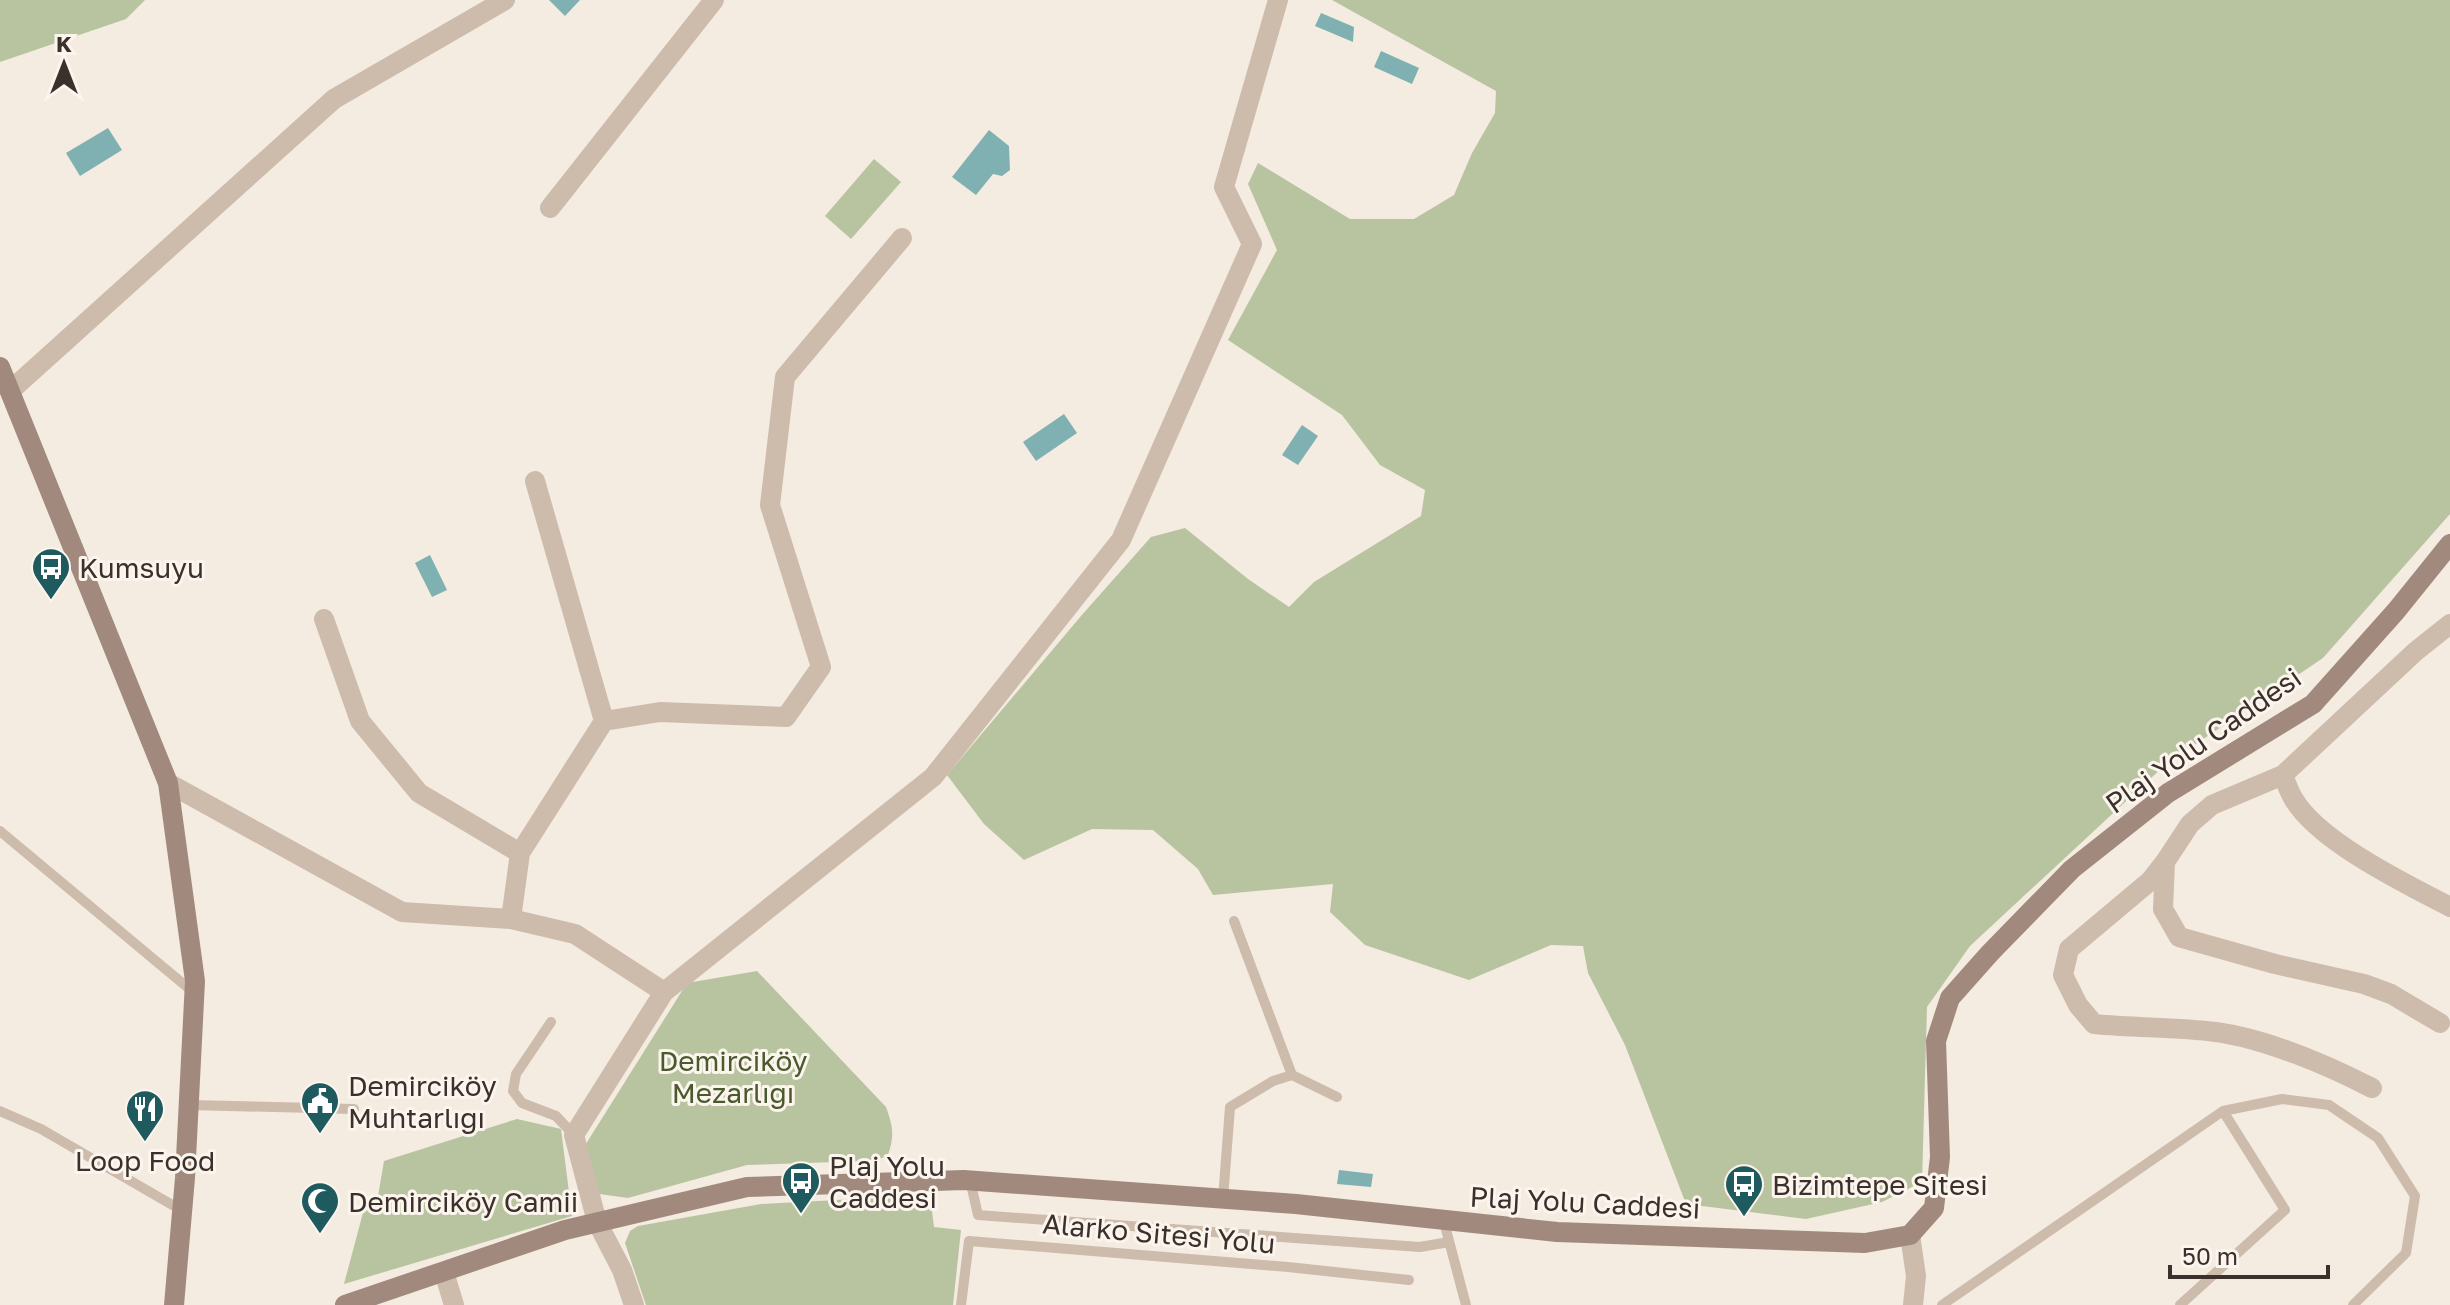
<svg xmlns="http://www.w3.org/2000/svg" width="2450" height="1305" font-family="'Golos Text',sans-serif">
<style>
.green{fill:#b8c4a0}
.water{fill:#7fb0b2}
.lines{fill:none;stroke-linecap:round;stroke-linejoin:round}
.lane{stroke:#cdbbac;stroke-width:10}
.street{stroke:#cdbbac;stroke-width:20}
.secondary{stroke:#a18a7d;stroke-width:20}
.labels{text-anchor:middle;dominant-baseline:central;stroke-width:6;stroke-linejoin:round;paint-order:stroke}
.poi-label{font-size:28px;fill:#3b302b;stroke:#fbf5ee;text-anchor:start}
.street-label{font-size:28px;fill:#3b302b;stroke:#fbf5ee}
.park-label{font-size:28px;fill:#4a5a2e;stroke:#fbf5ee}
</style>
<rect width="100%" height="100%" fill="#f4ebe1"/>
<path class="green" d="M0,0h145l-19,19 -126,43z
M1332,0h1118v514l-127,144 -158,107 -195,181 -43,61 -5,175 -40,20 -76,17 -120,-15 -61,-159 -37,-72 -5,-27 -32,-1 -82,35 -104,-35 -35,-33 3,-28 -120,11 -15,-26 -45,-39 -61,-1 -68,31 -40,-36 -37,-49 134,-159 70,-79 34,-9 63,51 41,28 25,-25 107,-66 4,-26 -45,-25 -38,-50 -114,-75 49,-90 -29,-66 10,-21 92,56h64l40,-24 18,-42 23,-40 1,-22z
M874,159l27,23 -50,57 -26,-23z
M757,971l129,136c7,19 9,30 1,50l-22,4 -118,4 -119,33 -29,-4 -15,-47 103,-164z
M517,1119l44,10 11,87 -228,68 20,-75 12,-1 8,-47z
M930,1195l4,32 27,3 -8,75h-307l-21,-62 5,-12 8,-5 123,-22z"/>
<path class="water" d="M549,0h31l-15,16z
M1321,13l33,14 -1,15 -38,-16z
M1381,51l38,17 -7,16 -38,-17z
M108,128l14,22 -42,26 -14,-23z
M989,130l20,16 1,24 -8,6 -9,-2 -17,21 -24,-18z
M1064,414l13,19 -41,28 -13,-19z
M1302,425l16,11 -20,29 -16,-10z
M430,555l17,35 -15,7 -17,-34z
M1339,1170l34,4 -2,13 -34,-3z"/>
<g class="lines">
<path class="lane" d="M0,831l193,161
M1234,921l58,154
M551,1022l-35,52 -3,17 9,12 34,13 18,19
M189,1105l165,4
M0,1111l41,18 140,81
M970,1180l8,35 442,32 29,-5
M1223,1199l7,-92 43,-26 19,-6 45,22
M1444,1222l22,83
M961,1305l8,-64 319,26 121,13
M1942,1305l281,-194 59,-12 47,6 49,33 37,58 -9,57 -53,52
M2180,1305l105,-95 -62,-99"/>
<path class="street" d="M550,208l164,-208
M10,391l324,-292 171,-99
M535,481l69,240
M324,619l36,102 59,72 101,60 -9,66
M2450,624l-34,27 -133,124c3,8 6,16 10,23 24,43 113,86 157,109
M2283,775l-71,30 -22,19 -25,38 -15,19 -81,68 -6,26 15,30 16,19c41,4 82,3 122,8 50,7 111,33 156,56
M168,783l234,129 109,7 64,15 89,58 269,-215 188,-237 131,-296 -28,-57 54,-187
M520,853l84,-132 56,-9 126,5 35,-50 -51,-162 15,-128 117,-139
M2165,862l-2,47 16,28 96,27 89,20 27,10 49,29
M1910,1235l6,41 -3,29
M444,1272l10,33
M634,1305l-12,-35 -25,-48 -23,-87 90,-143"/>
<path class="secondary" d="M0,367l168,416 27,198 -10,197 -11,127
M345,1305l220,-75 182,-43 217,-7 332,24 261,28 308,11 45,-8 24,-27 6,-51 -4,-116 14,-43 40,-45 82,-84 96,-76 145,-89 83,-93 54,-67"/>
</g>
<defs>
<symbol id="bus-pin" viewBox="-11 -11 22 30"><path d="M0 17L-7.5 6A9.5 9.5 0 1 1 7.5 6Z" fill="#1f5a5e" stroke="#fbf5ee"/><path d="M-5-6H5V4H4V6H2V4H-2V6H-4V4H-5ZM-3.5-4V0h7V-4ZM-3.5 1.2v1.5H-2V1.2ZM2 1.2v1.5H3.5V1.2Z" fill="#fff"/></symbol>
<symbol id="civic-pin" viewBox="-11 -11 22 30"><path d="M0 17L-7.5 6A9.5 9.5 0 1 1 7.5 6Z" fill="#1f5a5e" stroke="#fbf5ee"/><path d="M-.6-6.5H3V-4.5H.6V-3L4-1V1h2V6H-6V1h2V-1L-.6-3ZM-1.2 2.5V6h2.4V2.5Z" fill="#fff"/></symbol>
<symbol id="restaurant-pin" viewBox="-11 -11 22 30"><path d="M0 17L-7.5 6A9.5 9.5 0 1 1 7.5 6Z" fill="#1f5a5e" stroke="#fbf5ee"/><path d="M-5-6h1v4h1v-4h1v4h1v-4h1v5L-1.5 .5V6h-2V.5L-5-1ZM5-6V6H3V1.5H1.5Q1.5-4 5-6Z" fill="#fff"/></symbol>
<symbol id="mosque-pin" viewBox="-11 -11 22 30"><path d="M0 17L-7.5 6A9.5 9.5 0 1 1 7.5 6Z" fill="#1f5a5e" stroke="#fbf5ee"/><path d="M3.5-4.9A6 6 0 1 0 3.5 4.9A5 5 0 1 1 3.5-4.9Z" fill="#fff"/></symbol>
</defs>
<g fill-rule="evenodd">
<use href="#bus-pin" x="29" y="545" width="44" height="60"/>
<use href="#civic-pin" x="298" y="1079" width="44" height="60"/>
<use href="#restaurant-pin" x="123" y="1087" width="44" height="60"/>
<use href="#bus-pin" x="779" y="1159" width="44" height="60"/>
<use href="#bus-pin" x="1722" y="1162" width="44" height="60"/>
<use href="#mosque-pin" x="298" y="1179" width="44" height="60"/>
</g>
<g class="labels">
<g class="poi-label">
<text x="79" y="567">Kumsuyu</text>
<text x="348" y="1085">Demirciköy<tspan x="348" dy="32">Muhtarlığı</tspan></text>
<text x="145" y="1160" text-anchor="middle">Loop Food</text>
<text x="829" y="1165">Plaj Yolu<tspan x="829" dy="32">Caddesi</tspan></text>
<text x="1772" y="1184">Bizimtepe Sitesi</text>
<text x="348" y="1201">Demirciköy Camii</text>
</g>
<g class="street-label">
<text transform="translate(2203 740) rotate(-35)">Plaj Yolu Caddesi</text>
<text transform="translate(1585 1202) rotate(3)">Plaj Yolu Caddesi</text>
<text transform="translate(1159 1233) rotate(5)">Alarko Sitesi Yolu</text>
</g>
<g class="park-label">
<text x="733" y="1060">Demirciköy<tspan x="733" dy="32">Mezarlığı</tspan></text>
</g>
</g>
<g transform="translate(64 64)" stroke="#fbf5ee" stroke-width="6" paint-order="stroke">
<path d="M0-6L14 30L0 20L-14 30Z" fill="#3b302b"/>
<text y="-12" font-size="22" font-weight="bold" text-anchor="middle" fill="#3b302b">K</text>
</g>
<path d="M2170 1265v12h158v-12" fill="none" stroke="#3b302b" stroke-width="4"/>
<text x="2182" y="1265" font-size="24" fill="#3b302b" stroke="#fbf5ee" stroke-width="6" paint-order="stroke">50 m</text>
</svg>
